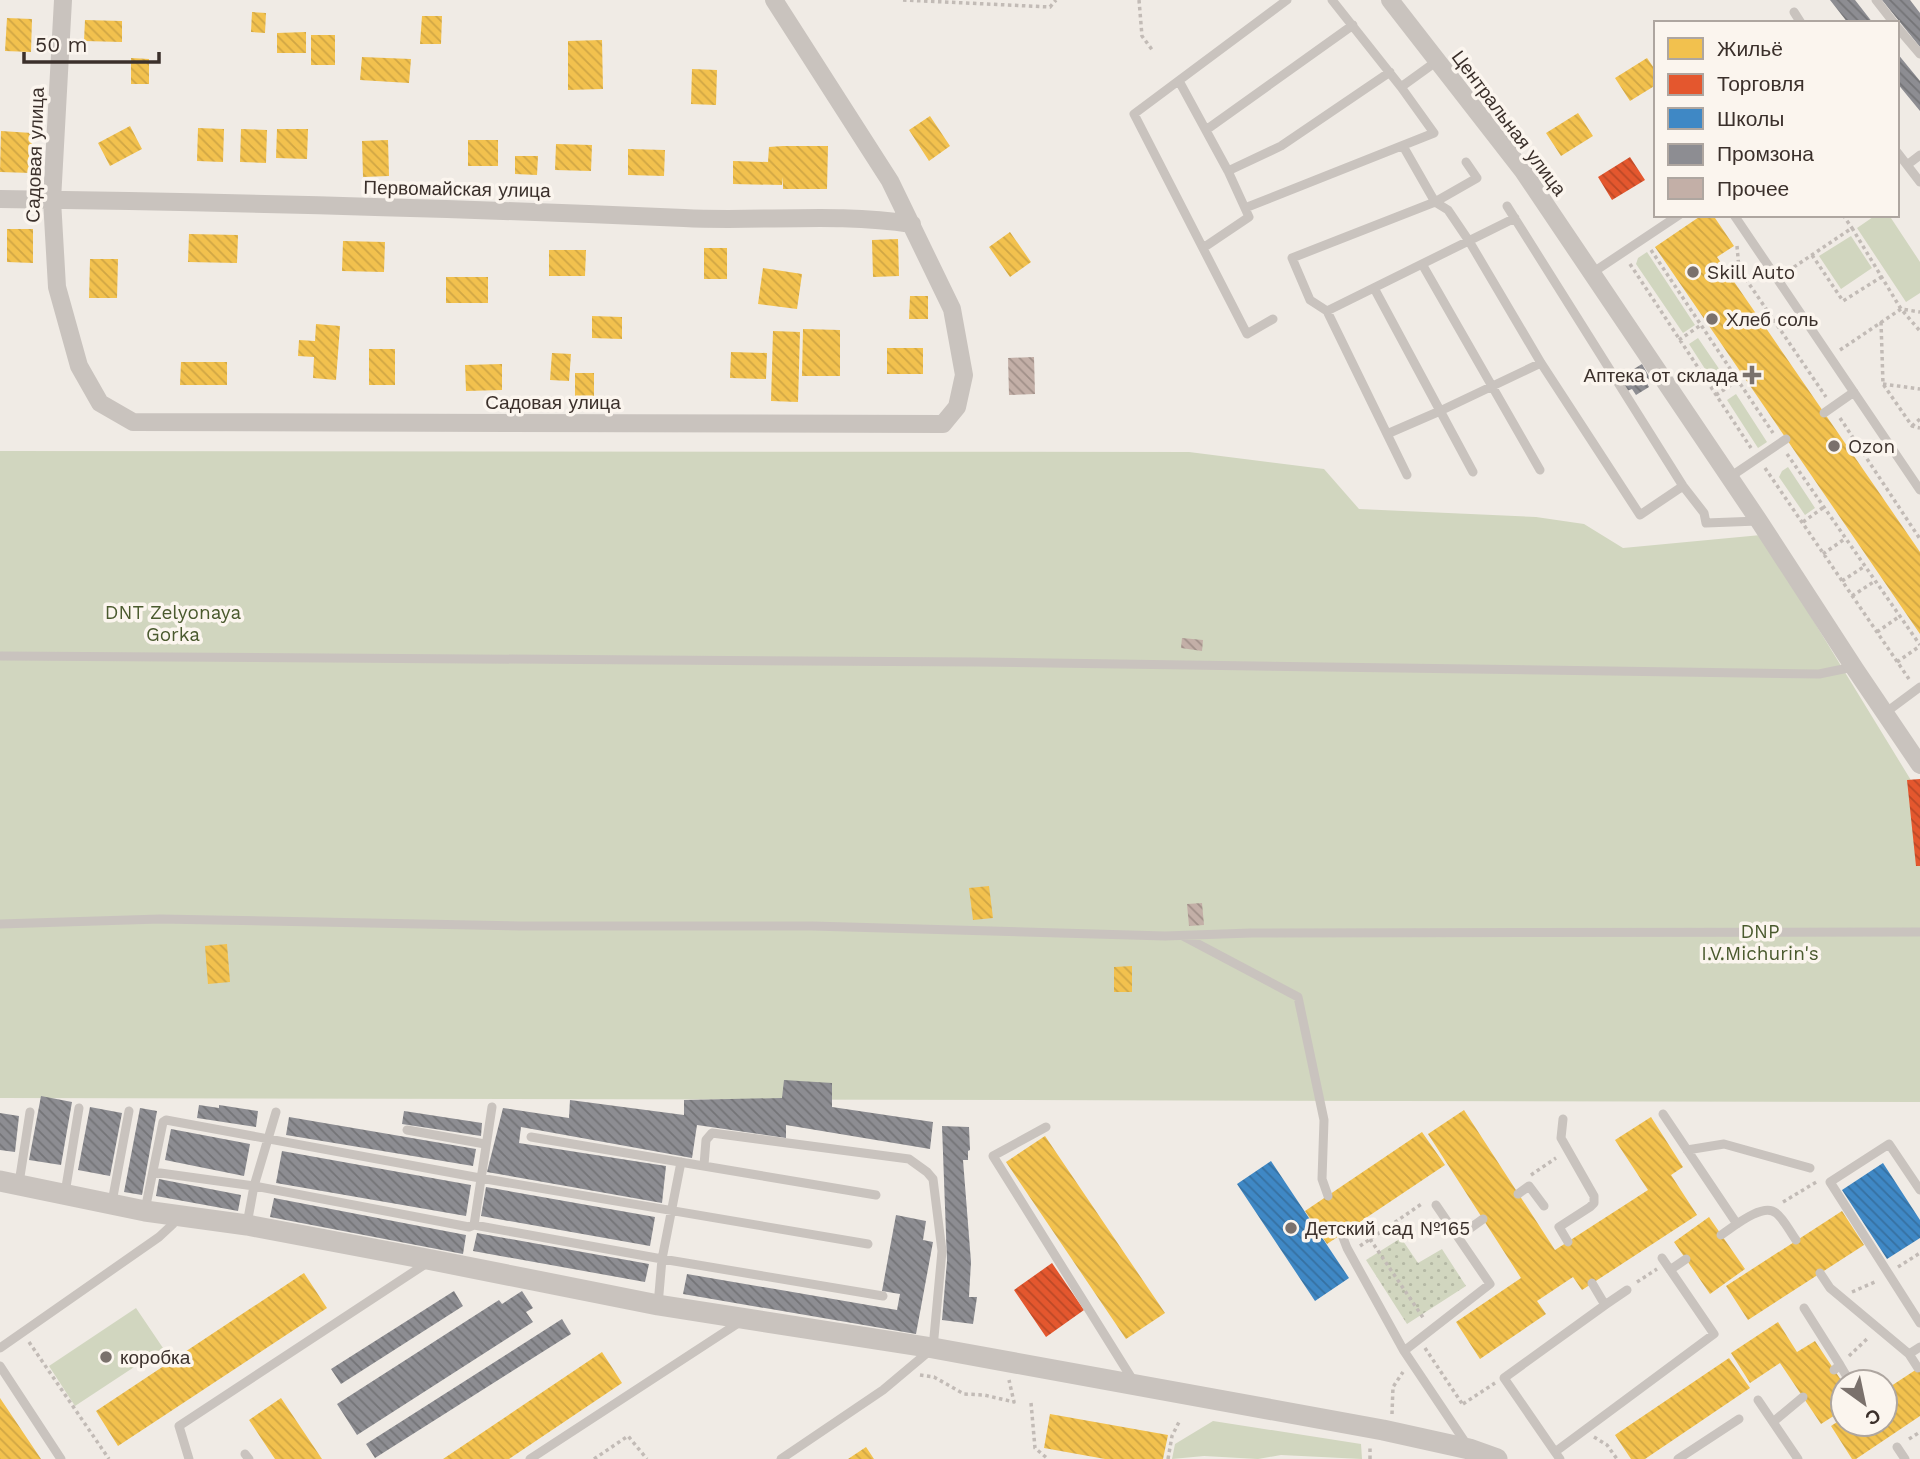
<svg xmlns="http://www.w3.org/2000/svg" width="1920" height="1459" font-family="'Work Sans',sans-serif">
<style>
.green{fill:#d1d6bf}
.park{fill:url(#park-dots)}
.homes{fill:url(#homes-back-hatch)}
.shops{fill:url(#shops-back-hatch)}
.schools{fill:url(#schools-back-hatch)}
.industry{fill:url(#industry-back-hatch)}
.building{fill:url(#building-back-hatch)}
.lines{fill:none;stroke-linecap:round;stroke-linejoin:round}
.path{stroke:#c2bbb6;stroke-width:3.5;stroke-dasharray:3.5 3.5;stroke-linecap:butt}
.service{stroke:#c9c3be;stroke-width:9}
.minor{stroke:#c9c3be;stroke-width:18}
.tertiary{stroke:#c9c3be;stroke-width:21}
.poi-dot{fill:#7a716c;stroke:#fbf5ee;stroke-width:2.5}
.labels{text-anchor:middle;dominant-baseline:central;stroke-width:7;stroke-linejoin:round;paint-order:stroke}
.street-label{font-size:19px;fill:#3b302b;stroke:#fbf5ee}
.poi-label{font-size:19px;fill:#3b302b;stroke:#fbf5ee;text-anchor:start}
.park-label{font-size:19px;fill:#4a5a2e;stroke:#fbf5ee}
</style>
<defs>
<pattern id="park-dots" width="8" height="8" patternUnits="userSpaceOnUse" patternTransform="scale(1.75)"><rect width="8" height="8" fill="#d1d6bf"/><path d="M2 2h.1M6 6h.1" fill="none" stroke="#b4b8a4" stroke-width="1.8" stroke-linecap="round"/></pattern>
<pattern id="homes-back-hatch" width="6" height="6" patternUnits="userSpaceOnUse" patternTransform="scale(1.75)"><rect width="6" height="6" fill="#f2c14e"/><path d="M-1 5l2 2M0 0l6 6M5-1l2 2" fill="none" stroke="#d0a644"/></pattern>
<pattern id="shops-back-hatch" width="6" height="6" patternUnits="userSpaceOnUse" patternTransform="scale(1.75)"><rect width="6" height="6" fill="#e4572e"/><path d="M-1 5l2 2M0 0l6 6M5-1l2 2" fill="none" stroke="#ba4827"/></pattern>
<pattern id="schools-back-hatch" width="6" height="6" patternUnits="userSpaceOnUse" patternTransform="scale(1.75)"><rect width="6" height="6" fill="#3f88c5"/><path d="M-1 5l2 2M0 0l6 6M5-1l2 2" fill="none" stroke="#3670a0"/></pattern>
<pattern id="industry-back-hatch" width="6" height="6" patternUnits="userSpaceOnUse" patternTransform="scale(1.75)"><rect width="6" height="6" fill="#8d8d92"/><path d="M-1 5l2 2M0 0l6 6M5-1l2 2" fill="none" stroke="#747477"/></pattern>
<pattern id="building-back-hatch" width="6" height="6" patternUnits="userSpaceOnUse" patternTransform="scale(1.75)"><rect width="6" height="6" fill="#c3afa7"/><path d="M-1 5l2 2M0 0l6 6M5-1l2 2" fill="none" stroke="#a08f88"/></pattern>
</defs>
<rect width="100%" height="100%" fill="#f0ebe5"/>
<path class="green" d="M1876,215h13l31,47v31l-14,9 -49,-74z
M1851,236l21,32 -31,21 -22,-33z
M1647,252l48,73 -12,8 -47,-69 2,-6z
M1698,338l28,41 -10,7 -27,-42z
M1736,394l31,48 -9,6 -31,-48z
M0,451l1189,1 135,17 35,40 177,8 48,7 39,24 138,-13 159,260v307l-1920,-4z
M1788,467l27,41 -10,7 -26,-38 3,-6z
M136,1308l27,40 -88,58 -26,-40z
M1213,1421l148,23 1,15 -81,-4 -23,4 -54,-3 -32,3 3,-15z"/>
<path class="park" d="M1401,1238l17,25 24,-14 24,37 -59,38 -41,-64z"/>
<path class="homes" d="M252,12l14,1 -1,20 -14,-1z
M422,16h20l-1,28h-21z
M7,18l25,1 -1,33 -26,-1z
M85,20l37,1v21l-38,-1z
M306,32v21h-29v-20z
M311,35h24v30h-24z
M602,40l1,49 -35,1v-49z
M362,57l49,2 -2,24 -49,-3z
M131,58l18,1v25h-18z
M1647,58l9,13v14l-26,16 -15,-23z
M692,69l25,1 -1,35 -25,-1z
M1578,113l15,23 -32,20 -15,-23z
M930,116l20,30 -21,15 -20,-31z
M130,126l12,23 -32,17 -12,-23z
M198,128l26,1 -1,33 -26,-1z
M241,129l26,1 -1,33 -26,-1z
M277,129h31l-1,30 -31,-1z
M1,131l31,2 -1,40 -31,-1z
M388,140l1,36 -26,1 -1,-36z
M468,140h30v26h-30z
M556,144l36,1 -1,26 -36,-1z
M783,146h45l-1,43h-44v-12l-1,8 -49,-1v-23l35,1 1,-15z
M628,149l37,1 -1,26 -36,-1z
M515,156h23l-1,19 -22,-1z
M1702,215h11l21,31 -17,11 203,295v82l-265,-387z
M7,229h26v34l-26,-1z
M1010,232l21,30 -21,15 -21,-30z
M189,234l49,1 -1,28 -49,-1z
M898,239l1,37 -26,1 -1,-37z
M343,241l42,1 -1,30 -42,-1z
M704,248h23v31h-23z
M549,250h37l-1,26h-36z
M90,259h28l-1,39h-28z
M763,268l39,6 -5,35 -39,-5z
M446,277h42v26h-42z
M910,296h18v23h-19z
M592,316l30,1v22l-30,-1z
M316,324l24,2 -4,54 -23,-2 1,-21 -16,-1 1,-16 16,1z
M803,329l37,1v46h-38z
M773,331l27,1 -2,70 -27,-1z
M887,348h36v26h-36z
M369,349h26v36h-26z
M731,352l36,1 -1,26 -36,-1z
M552,353l19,1 -2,27 -19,-1z
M181,362h46v23h-47z
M502,364v26l-36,1 -1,-26z
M575,373h19v23h-19z
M989,886l4,32 -20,2 -4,-32z
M227,944l3,38 -22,2 -3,-38z
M1132,966v26h-18v-25z
M1464,1110l91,140 93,-60 -33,-50 36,-23 32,50 -12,8 26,40 -115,75 -9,-13 -36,24 9,13 -66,45 -24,-37 65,-44 -93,-144z
M1422,1132l23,33 -118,79 -22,-33z
M1045,1136l120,177 -39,26 -120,-177z
M1842,1211l22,34 -116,75 -22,-34z
M1709,1217l36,52 -35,25 -36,-52z
M304,1273l23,35 -209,138 -22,-35z
M1778,1322l19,30 18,-11 28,42v27l-22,14 -41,-61 -30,20 -19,-30z
M602,1352l20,31 -113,76h-66z
M1729,1358l21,30 -105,71h-14l-16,-24z
M1920,1367v49l-64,43h-4l-21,-33 12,-8v6h42v-34z
M0,1398l41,61h-41z
M281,1398l41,61h-47l-26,-39z
M1050,1414l118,21 -5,24h-58l-61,-11z
M866,1447l8,12h-26z"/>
<path class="shops" d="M1630,157l15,23 -33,20 -14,-23z
M1920,779v87h-4l-9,-86z
M1052,1263l32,47 -38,27 -32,-47z"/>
<path class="schools" d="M1271,1161l78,117 -34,23 -78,-117z
M1883,1163l37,57v18l-33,21 -45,-69z"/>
<path class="industry" d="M1830,0h25l18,23h-25z
M1882,0h28l10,13v34z
M1897,53l23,28v30l-23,-28z
M1642,364l8,14 -4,3 3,6 -13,8 -4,-6 -5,2 -8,-13z
M784,1080l48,3v24l101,15 -3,27 -144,-24v13l-89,-13 -5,33 -171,-31 -2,16 147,23 -4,37 -175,-31 16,-64 66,10 1,-18 114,15v-15l98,-2z
M41,1096l31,6 -11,63 -32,-5z
M199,1105l20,3v-3l39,6 -2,16 -59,-9z
M90,1107l32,6 -12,63 -32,-6z
M140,1108l17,3 -15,84 -18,-3z
M404,1111l78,12 -1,13 -79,-12z
M0,1113l19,3 -4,36 -15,-2z
M289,1117l187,32 -3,17 -187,-31z
M942,1126l27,1 1,23 -2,1v9h-5l8,102 -2,35h8l-4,27 -31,-4 5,-59z
M171,1129l79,15 -6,32 -79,-16z
M282,1151l189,34 -5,31 -190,-33z
M159,1179l82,16 -3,16 -82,-15z
M486,1187l169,30 -5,29 -169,-30z
M274,1198l192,37 -3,19 -193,-37z
M896,1215l30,6 -3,19 10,2 -17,92 -233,-40 4,-20 210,36 3,-16 -18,-3z
M477,1233l172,31 -4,18 -172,-31z
M454,1291l9,15 -122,78 -10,-15z
M522,1291l11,17 -7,4 7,10 -176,113 -20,-31 162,-104 3,4z
M562,1319l9,15 -196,124 -9,-14z"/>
<path class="building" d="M1034,357l1,37 -26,1 -1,-37z
M1182,638l21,2 -1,11 -21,-3z
M1202,903l2,22 -15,1 -2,-22z"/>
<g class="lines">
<path class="path" d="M903,0l147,7 6,-7
M1139,0l3,36 11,15
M1843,215l9,13
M1737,246l2,23 87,128
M1651,250l122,183
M1812,255l31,46 40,-25
M1630,264l121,184
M1788,271l64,-43 49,81 19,22
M1881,322l2,62 29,42 8,2
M1679,340l22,-15
M1840,350l61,-41 19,3
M1883,384l37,5
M1716,395l21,-14
M1840,418l80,121
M1912,426l8,-7
M1787,454l133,191
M1765,468l144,211
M1803,522l21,-15
M1823,554l23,-16
M1842,581l23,-15
M1852,596l23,-15
M1877,632l23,-16
M1897,662l23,-16
M1531,1175l25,-17
M1783,1202l35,-21
M1370,1239l54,80
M1360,1246l63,-43
M1898,1267l22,-14
M1637,1282l20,-13
M1852,1292l25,-11
M29,1342l80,117
M1425,1348l38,57
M1849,1356l20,-19
M920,1375l14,2 30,17 20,1 30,7 -5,-22
M1031,1403l4,45 13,11
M1463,1404l32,-21
M1392,1414l1,-27 10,-15
M1594,1437l13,8 10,14
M1909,1439l11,-7
M594,1459l34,-23 19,23
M1168,1459l4,-23 7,-14
M1370,1459v-13"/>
<path class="service" d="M1332,0l69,87 36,-26
M1876,0l18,23
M1794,12l7,11
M1897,27l23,27
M1179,81l49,90 53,-25 109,-74
M1206,130l147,-105
M1403,146l32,56 13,8 21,31 72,122 99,152 43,-29
M1897,152l10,13
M1920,155l-13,10 13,17
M1507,206l176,280 21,27 2,10 52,-2
M1245,208l189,-75 -33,-46
M1734,215l186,275
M1203,248l46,-31 -21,-46
M1422,264l118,206
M1592,273l87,-58
M1374,288l99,184
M1327,311l188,-93
M1273,319l-26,15 -113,-220 153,-114
M1824,413l30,-21
M1387,434l53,-23 101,-48
M1407,475l-80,-164 -17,-11 -18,-42 143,-56 42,-24 -11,-16
M1730,477l56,-38
M0,656l977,6 842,12 34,-7
M1885,713l35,-26
M0,924l160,-5 360,7h292l353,10 86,-3 669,-1
M1183,936l115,61 26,123 -2,59 6,17
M1663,1114l74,110
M1563,1119l-2,19 33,58v7l-4,4 -31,20 9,15
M1046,1127l-53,29 141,226
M407,1130l78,14
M531,1137l345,58
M1687,1150l37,-6 86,24
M704,1165l2,-25 6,-7 197,26 18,13 6,7 9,72 -9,97 -50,42 -102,69
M153,1172l101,14 215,41 5,-2 188,34 221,37
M19,1183l11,-71
M1920,1190l-31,-46 -59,38 90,141
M65,1193l14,-85
M1518,1194l11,-8 15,20
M112,1202l17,-91
M145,1210l18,-88 3,-2 314,58 388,66
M247,1224l7,-38 22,-74
M474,1225l18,-118
M1342,1235l5,13 57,103 63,94
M1721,1235c12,-8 42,-33 55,-22 8,6 14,19 20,27
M1458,1237l25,-18
M1670,1270l16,-11
M1820,1273l10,15 79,66
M658,1305l4,-46 19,-97
M1605,1305l22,-15
M1804,1308l36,57 -6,5
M0,1348l159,-111 14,-13 3,-8
M1404,1351l86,-67 -54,-79
M1840,1365l10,17
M0,1366l61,93
M1918,1368l-9,-14 11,-7
M1758,1400l40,59
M1773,1422l30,-25
M1897,1447l8,12
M1555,1452l-51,-74 101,-73 -13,-22
M245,1454l4,5
M189,1459l-10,-33 248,-163
M530,1459l210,-137
M1560,1459l-5,-7 159,-118 -52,-76
M1678,1459l61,-40"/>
<path class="minor" d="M63,0l-11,200 5,87 22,79 21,37 33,19 810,2 14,-17 7,-32 -12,-66 -62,-128 -116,-181
M1390,0l133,171 236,350 96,148 65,96
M0,199c228,3 456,9 684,19 76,4 153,-6 228,6"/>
<path class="tertiary" d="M0,1181l145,30 102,14 185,35 226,45 275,43 450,82 86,19 28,10"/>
</g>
<g class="poi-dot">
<circle cx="1693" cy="272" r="7"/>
<circle cx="1712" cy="319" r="7"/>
<path d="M1748.5 364.5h7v7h7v7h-7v7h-7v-7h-7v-7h7z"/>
<circle cx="1834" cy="446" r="7"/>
<circle cx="1291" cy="1228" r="7"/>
<circle cx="106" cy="1357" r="7"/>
</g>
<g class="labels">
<g class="street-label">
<text transform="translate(1509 123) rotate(53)">Центральная улица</text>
<text transform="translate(35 155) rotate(-88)">Садовая улица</text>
<text transform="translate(457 189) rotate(1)">Первомайская улица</text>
<text x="553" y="402">Садовая улица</text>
</g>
<g class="poi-label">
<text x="1707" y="272">Skill Auto</text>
<text x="1726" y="319">Хлеб соль</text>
<text x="1738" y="375" text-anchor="end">Аптека от склада</text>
<text x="1848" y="446">Ozon</text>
<text x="1305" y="1228">Детский сад №165</text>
<text x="120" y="1357">коробка</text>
</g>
<g class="park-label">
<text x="173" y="612">DNT Zelyonaya<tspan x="173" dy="22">Gorka</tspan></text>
<text x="1760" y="931">DNP<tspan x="1760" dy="22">I.V.Michurin's</tspan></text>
</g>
</g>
<rect x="1654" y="21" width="245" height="196" fill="#fbf5ee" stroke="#aea6a0" stroke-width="2"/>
<rect x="1668" y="38" width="35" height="21" fill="#f2c14e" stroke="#aea6a0" stroke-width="2"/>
<text x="1717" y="56" font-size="21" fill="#3b302b">Жильё</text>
<rect x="1668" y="74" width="35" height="21" fill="#e4572e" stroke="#aea6a0" stroke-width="2"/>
<text x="1717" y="91" font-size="21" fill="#3b302b">Торговля</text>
<rect x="1668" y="108" width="35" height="21" fill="#3f88c5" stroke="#aea6a0" stroke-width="2"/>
<text x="1717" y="126" font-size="21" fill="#3b302b">Школы</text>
<rect x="1668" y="144" width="35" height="21" fill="#8d8d92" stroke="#aea6a0" stroke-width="2"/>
<text x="1717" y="161" font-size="21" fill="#3b302b">Промзона</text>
<rect x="1668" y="178" width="35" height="21" fill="#c3afa7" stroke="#aea6a0" stroke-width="2"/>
<text x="1717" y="196" font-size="21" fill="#3b302b">Прочее</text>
<g transform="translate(1864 1403) rotate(147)"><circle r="33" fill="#fbf5ee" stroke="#aea6a0" stroke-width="2"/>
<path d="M0-5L12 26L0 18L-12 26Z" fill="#7a716c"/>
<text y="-10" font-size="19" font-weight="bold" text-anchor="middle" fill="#3b302b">С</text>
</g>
<path d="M24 52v10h135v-10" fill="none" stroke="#3b302b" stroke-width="3.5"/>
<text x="35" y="52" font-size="21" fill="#3b302b" stroke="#fbf5ee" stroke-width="5" paint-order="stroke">50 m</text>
</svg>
